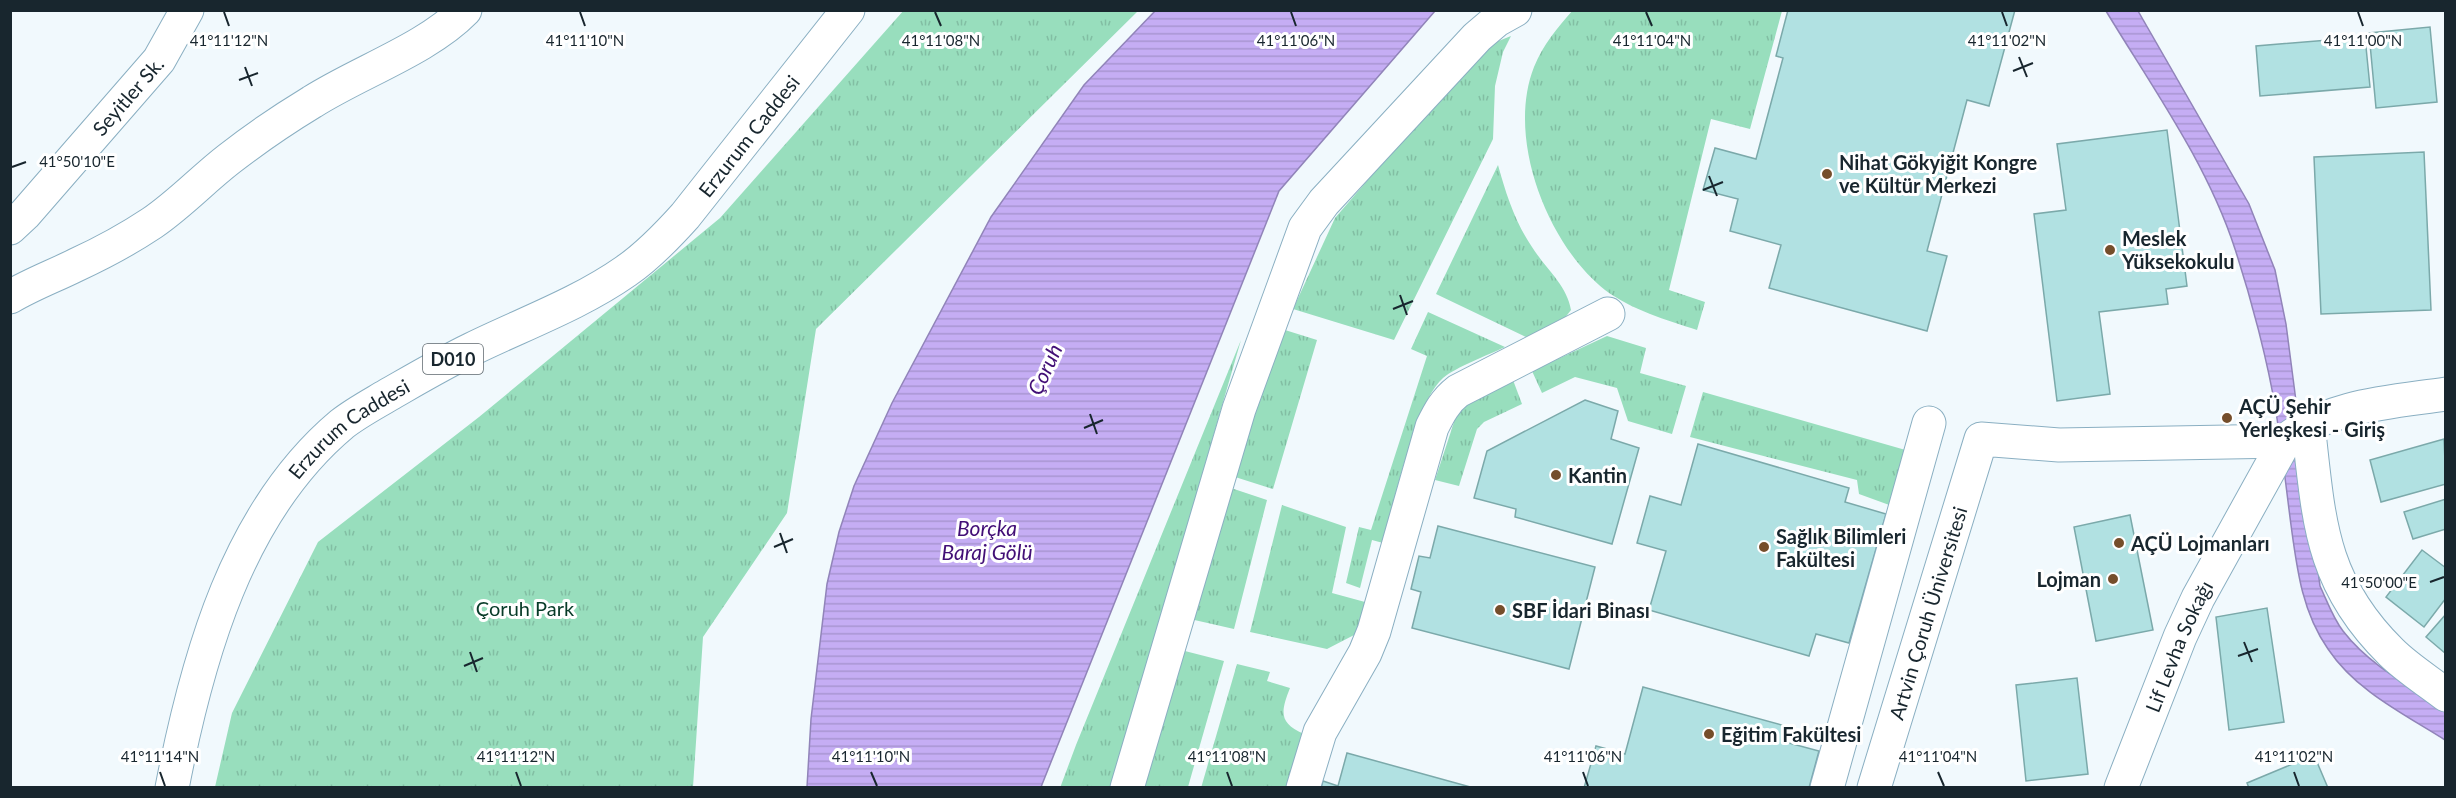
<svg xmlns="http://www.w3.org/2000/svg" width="2456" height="798" font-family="Lato,sans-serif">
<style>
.grass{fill:url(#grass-tufts)}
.water{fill:url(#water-rules);stroke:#9184b9;stroke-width:1.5}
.building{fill:#b1e1e2;stroke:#7ba9aa;stroke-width:1.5}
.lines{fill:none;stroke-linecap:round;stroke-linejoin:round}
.minor-casing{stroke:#8aafc2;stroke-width:35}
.major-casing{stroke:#8aafc2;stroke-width:35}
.minor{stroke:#fff;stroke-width:33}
.major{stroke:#fff;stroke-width:33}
.ticks{fill:none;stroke:#18262e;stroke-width:2}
.poi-dot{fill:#754e2b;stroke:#fff;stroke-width:2}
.labels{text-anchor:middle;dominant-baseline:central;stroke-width:6;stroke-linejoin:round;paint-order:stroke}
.shield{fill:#fff;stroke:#5d676d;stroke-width:1.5}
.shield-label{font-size:18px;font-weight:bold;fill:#18262e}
.street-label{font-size:20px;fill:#18262e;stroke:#fff}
.poi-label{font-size:20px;font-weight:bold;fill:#18262e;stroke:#fff;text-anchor:start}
.park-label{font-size:20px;fill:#073b28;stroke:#fff}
.water-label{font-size:21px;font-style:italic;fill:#420f76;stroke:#fff}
.ticks-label{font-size:15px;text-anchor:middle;fill:#18262e;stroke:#fff;stroke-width:6;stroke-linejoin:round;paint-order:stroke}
</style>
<defs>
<pattern id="grass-tufts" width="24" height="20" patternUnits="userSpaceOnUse" patternTransform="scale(1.5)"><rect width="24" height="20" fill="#98debd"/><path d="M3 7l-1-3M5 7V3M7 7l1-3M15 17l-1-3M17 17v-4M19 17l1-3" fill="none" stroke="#82bea3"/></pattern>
<pattern id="water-rules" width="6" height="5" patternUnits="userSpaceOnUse" patternTransform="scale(1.5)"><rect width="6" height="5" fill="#c5adf4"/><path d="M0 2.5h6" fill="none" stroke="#a895d2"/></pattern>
</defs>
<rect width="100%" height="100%" fill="#f1f9fd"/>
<path class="grass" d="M904,10l234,1 -322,318 -29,184 -84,124 -10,150h-478l17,-74 86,-171 161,-125 241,-199z
M1573,10l209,1 -32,118 -39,-10 -42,171 36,12 -8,28c-31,-10 -65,-20 -92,-40 -58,-46 -99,-152 -71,-223 9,-22 23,-39 39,-57z
M1511,36l-8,16 -8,34 -2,53 -99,201 -101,-31 42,-91 120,-139 41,-37z
M1498,165c8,29 17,57 34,82 13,21 35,38 39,63l-7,9 -38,18 -90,-43z
M1428,312l77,35c-17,8 -49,20 -62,31 -27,23 -50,127 -60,165l-11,-3 -12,48 -14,-5 13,-56 12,3 56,-174 -16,-7z
M1285,330l32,10 -44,149 -41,-13z
M1607,336l39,12 -6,25 46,13 -14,48 -44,-13 -11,-33 -42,-11 -33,16 -10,-22z
M1241,340l-129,447 -52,1 16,-43z
M1513,380l9,24 -38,18 -7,7 -18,57 -24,-6 21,-64 9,-11z
M1703,392l206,59 -17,55 -33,-12 -2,-14 -167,-43z
M1228,487l39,13 -33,129 -44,-10z
M1282,505l64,22 -14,66 33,9 -9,32 -29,15 -77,-17z
M1181,650l43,11 -36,126 -45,1z
M1237,664l33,8 -3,9 23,7c-9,23 -12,35 14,46l-15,53 -88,1z"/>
<path class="water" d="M1156,10l279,1 -156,180 -238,596h-234l4,-68 16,-135 12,-52 15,-46 38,-83 99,-186 93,-132z
M2106,11h32l111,193 26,66 11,54 34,262c7,15 13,32 23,45 27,35 67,55 102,78v31c-41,-26 -89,-49 -117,-91 -26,-37 -31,-80 -37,-124 -5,-38 -9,-75 -15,-113 -8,-50 -25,-114 -41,-163 -28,-86 -83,-162 -129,-238z"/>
<path class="building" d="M1788,10h227l-26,96 -22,-6 -40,151 20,5 -20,75 -158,-43 12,-43 -51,-14 8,-32 -35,-9 12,-42 41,11 27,-101 -7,-2z
M2430,27l7,75 -61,6 -7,-75z
M2365,37l5,50 -110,9 -4,-50z
M2167,130l20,156 -21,3 2,15 -69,8 11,82 -53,7 -23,-187 32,-4 -9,-66z
M2424,152l7,158 -110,4 -7,-157z
M1585,400l33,11 -7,28 28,9 -27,96 -97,-27 1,-8 -42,-11 13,-47z
M2444,439l2,45 -65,18 -11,-42z
M1698,444l151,44 -4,14 41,12 -37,129 -33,-9 -7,22 -160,-46 17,-59 -29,-8 13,-47 31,9z
M2446,499v30l-33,10 -9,-27z
M2130,515l23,115 -57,11 -22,-114z
M1438,526l157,41 -26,102 -157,-41 9,-36 -10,-3 8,-33 11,2z
M2422,550l24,18v30l-22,29 -38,-30z
M2267,608l17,114 -55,8 -13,-113z
M2446,614v40l-20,-17z
M2077,678l11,96 -62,7 -10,-96z
M1643,687l146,40 -4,15 34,9 -10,37h-225l12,-42 29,8z
M1347,753l127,35h-153l2,-7 15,5z
M2314,755l14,33h-79l-2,-5z"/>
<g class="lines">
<defs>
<g id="minor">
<path id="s1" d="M10,228l15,-14 134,-154 28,-50"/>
<path d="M10,297c22,-13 44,-21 66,-32 26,-12 52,-26 76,-42 28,-19 51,-44 77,-64 27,-21 55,-40 83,-57 47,-30 115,-53 153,-92"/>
<path d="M2308,424c11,94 11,157 83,228 16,16 37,29 55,43"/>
<path d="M1127,788l112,-379 66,-181 19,-26 153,-165 20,-17 18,-10"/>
<path d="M1303,788l17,-56 45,-79 9,-22 58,-204c7,-14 13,-26 26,-36l150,-77"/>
<path d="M1827,788l102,-365"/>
<path id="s2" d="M1874,788l107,-349 78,6 226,-4"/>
<path id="s3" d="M2121,788l59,-151 18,-39 87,-157c43,-36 107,-39 161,-47"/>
</g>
<g id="major">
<path id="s4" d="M172,788c25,-129 65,-276 170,-364 14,-11 31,-20 46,-29 28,-16 55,-32 84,-46 51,-25 107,-45 154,-78 22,-15 41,-35 59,-55l163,-206"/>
</g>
</defs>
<use href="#minor" class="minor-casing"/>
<use href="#major" class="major-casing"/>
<use href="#minor" class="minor"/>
<use href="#major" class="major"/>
</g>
<path class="ticks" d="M224,12l5,14M580,12l5,14M935,12l6,14M1291,12l5,14M1646,12l6,14M2002,12l5,14M2358,12l5,14M2019,57l8,20M245,67l7,19M2013,71l20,-8M239,80l19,-7M12,167l14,-5M1709,176l8,20M1703,190l20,-8M1400,295l7,20M1393,309l20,-8M1090,414l7,20M1084,428l19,-8M780,533l7,20M774,547l19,-8M2430,582l14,-5M2244,642l8,20M470,652l7,20M2238,656l20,-7M464,666l19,-8M160,772l5,14M516,772l5,14M871,772l6,14M1227,772l5,14M1583,772l5,14M1938,772l6,14M2294,772l5,14"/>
<g class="poi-dot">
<circle cx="1827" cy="174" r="6"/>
<circle cx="2110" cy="250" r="6"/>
<circle cx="2227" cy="418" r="6"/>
<circle cx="1556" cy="475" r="6"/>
<circle cx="2119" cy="543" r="6"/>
<circle cx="1764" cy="547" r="6"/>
<circle cx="2113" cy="579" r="6"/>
<circle cx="1500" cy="610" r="6"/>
<circle cx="1709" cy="734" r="6"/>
</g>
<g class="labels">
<rect class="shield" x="423" y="344" width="60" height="30" rx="4.5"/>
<g class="shield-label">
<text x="453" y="359">D010</text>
</g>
<g class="street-label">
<text stroke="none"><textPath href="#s1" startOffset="177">Seyitler Sk.</textPath></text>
<text stroke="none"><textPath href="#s4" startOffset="916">Erzurum Caddesi</textPath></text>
<text stroke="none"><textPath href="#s4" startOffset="412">Erzurum Caddesi</textPath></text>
<text stroke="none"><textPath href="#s2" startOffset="183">Artvin Çoruh Üniversitesi</textPath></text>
<text stroke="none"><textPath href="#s3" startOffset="153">Lif Levha Sokağı</textPath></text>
</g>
<g class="poi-label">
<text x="1839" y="162">Nihat Gökyiğit Kongre<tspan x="1839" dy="23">ve Kültür Merkezi</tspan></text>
<text x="2122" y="238">Meslek<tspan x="2122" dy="23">Yüksekokulu</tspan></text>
<text x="2239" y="406">AÇÜ Şehir<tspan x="2239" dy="23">Yerleşkesi - Giriş</tspan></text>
<text x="1568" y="475">Kantin</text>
<text x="1776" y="536">Sağlık Bilimleri<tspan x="1776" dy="23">Fakültesi</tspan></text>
<text x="2131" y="543">AÇÜ Lojmanları</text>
<text x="2101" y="579" text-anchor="end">Lojman</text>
<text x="1512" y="610">SBF İdari Binası</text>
<text x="1721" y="734">Eğitim Fakültesi</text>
</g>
<g class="park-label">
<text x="525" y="608">Çoruh Park</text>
</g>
<g class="water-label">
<text transform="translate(1044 369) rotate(-65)">Çoruh</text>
<text x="987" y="527">Borçka<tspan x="987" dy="24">Baraj Gölü</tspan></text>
</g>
</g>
<g class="ticks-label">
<text x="2363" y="46">41°11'00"N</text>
<text x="229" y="46">41°11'12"N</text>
<text x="585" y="46">41°11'10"N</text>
<text x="941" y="46">41°11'08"N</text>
<text x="1296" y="46">41°11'06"N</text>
<text x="1652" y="46">41°11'04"N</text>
<text x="2007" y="46">41°11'02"N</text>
<text x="77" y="167">41°50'10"E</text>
<text x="2379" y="588">41°50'00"E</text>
<text x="160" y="762">41°11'14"N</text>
<text x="516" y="762">41°11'12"N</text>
<text x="871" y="762">41°11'10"N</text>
<text x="1227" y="762">41°11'08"N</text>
<text x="1583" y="762">41°11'06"N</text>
<text x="1938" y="762">41°11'04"N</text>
<text x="2294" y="762">41°11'02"N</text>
</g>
<rect width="2456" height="798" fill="none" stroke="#18262e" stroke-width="24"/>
</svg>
